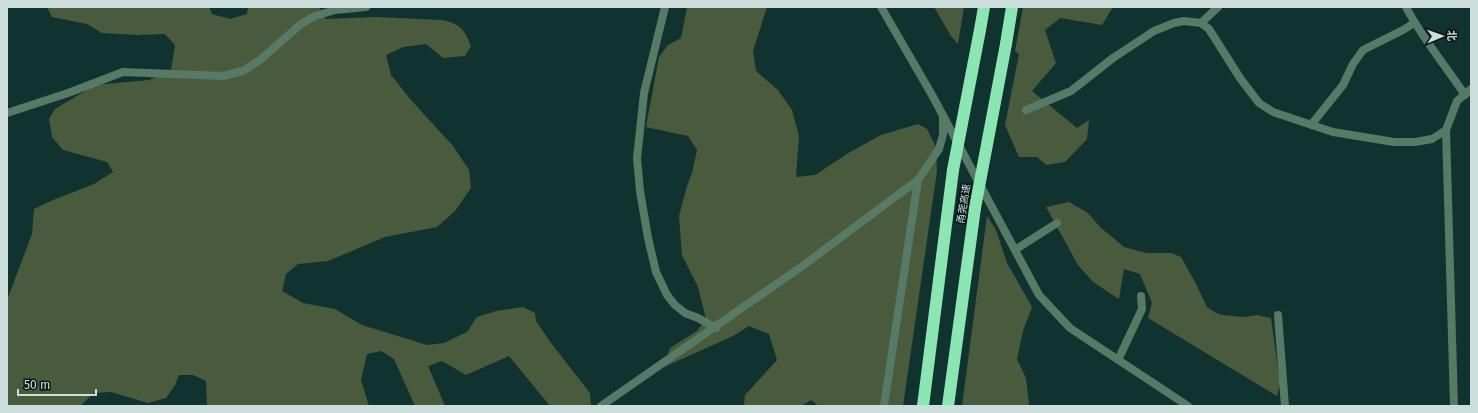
<svg xmlns="http://www.w3.org/2000/svg" width="1478" height="413" font-family="'Fira Sans','Noto Sans SC',sans-serif">
<style>
.green{fill:#4a5a3c}
.lines{fill:none;stroke-linecap:round;stroke-linejoin:round}
.minor{stroke:#577a66;stroke-width:8}
.tertiary{stroke:#577a66;stroke-width:8}
.motorway{stroke:#8be6b4;stroke-width:12}
.motorway-bridge{stroke:#8be6b4;stroke-width:12}
.labels{text-anchor:middle;dominant-baseline:central;stroke-width:3.5;stroke-linejoin:round;paint-order:stroke}
.street-label{font-size:10px;fill:#cddfdc;stroke:#0a1817}
</style>
<rect width="100%" height="100%" fill="#113330"/>
<path class="green" d="M47,7h162l3,7 18,5 17,-5 1,-7h71l7,12 50,-2 66,3c19,4 22,9 29,26l-6,10 -22,2 -17,-14 -23,3 -17,8 5,20 20,25 42,46 16,24 2,18 -16,23 -18,16 -52,10 -57,24 -30,3 -12,10 -4,17 21,12 32,6 27,16 65,20 17,-2 23,-11 10,-15 19,-6 27,-4 12,6 1,8 15,22 39,50 1,13h-41l-41,-50 -43,19 -24,-14 -14,5 17,40h-30l-21,-47 -13,-8 -14,3 -6,26 8,26h-162l-1,-25 -13,-6h-14l-4,10 -9,13 -18,5 -37,-11 -17,1 -12,11v2h-75v-109l2,-2 23,-61 2,-25 19,-9 41,-16 19,-12 -6,-10 -44,-12 -11,-13 -3,-18 6,-10 40,-24 54,-5 22,-10 4,-25 -10,-11 -29,1 -34,-2 -15,-9 -35,-7z
M687,7h80l-14,44 3,20 22,19 14,20 7,26 -3,41 19,-2 35,-23 31,-17 37,-11 9,5 9,18 1,24 -34,235h-84l-8,-6 -10,6h-57l1,-11 32,-35 -8,-26 -20,-8 -16,10 -69,31 6,-19 27,-17 9,-12 -8,-32 -16,-32 -3,-39 8,-30 5,-13 5,-23 -9,-14 -42,-9 13,-70 9,-12 13,-7z
M934,7h30l-6,37 -7,-8z
M1023,7h90l-11,18 -42,-7 -15,12 11,33 -24,28 45,37 12,-8 -2,19 -22,23 -19,3 -9,-8h-18l-14,-32 14,-71 -4,-3z
M1069,202l19,11 12,14 24,20 22,6h25l10,4 14,25 12,25 9,6 6,2 21,2 14,-2 14,3 9,66 -3,12 -129,-78 4,-15 -12,-29 -16,-5 -5,30 -26,-17 -15,-17 -32,-58z
M987,216l9,14 11,33 25,44 -9,24 -6,28 9,19 3,27 -1,1h-66z"/>
<g class="lines">
<path class="minor" d="M665,7l-21,86 -7,65 3,33 8,47 8,34 11,23 8,10 10,8 13,5 18,10
M881,7l51,88 107,200 31,33 118,78
M1406,7c16,31 39,58 59,88
M1201,23l17,-16
M1026,110l45,-19 42,-33 41,-27 20,-8 10,-2 17,2 8,6 31,49 19,25 14,9 60,20 61,10h21l17,-3 14,-9 11,-29 14,-12
M7,113l61,-20 55,-21 100,4 20,-5 17,-11 41,-36 14,-8 20,-6 31,-3
M1311,125l32,-40 10,-21 10,-14 40,-20 11,-7
M1015,250l42,-27
M1278,315l7,91
M1118,360l24,-51 -1,-13
M601,406l200,-139 117,-87 21,-31 4,-14v-18
M884,406l34,-226"/>
<path class="tertiary" d="M1446,130l8,276"/>
<path class="motorway" d="M980,30l4,-23
M1006,44l6,-37
M923,406l30,-236
M948,406l27,-198"/>
<path class="motorway-bridge" d="M953,170l27,-140
M975,208l31,-164"/>
</g>
<g class="labels">
<g class="street-label">
<text transform="translate(964 204) rotate(-81)">甬莞高速</text>
</g>
</g>
<rect width="1478" height="413" fill="none" stroke="#cddfdc" stroke-width="16"/>
<g transform="translate(1442 36) rotate(88)" stroke="#0a1817" stroke-width="3" paint-order="stroke">
<path d="M0-3L7 15L0 10L-7 15Z" fill="#cddfdc"/>
<text y="-6" font-size="11" font-weight="bold" text-anchor="middle" fill="#cddfdc">北</text>
</g>
<path d="M18 389v6h78v-6" fill="none" stroke="#cddfdc" stroke-width="2"/>
<text x="24" y="389" font-size="12" fill="#cddfdc" stroke="#0a1817" stroke-width="3" paint-order="stroke">50 m</text>
</svg>
